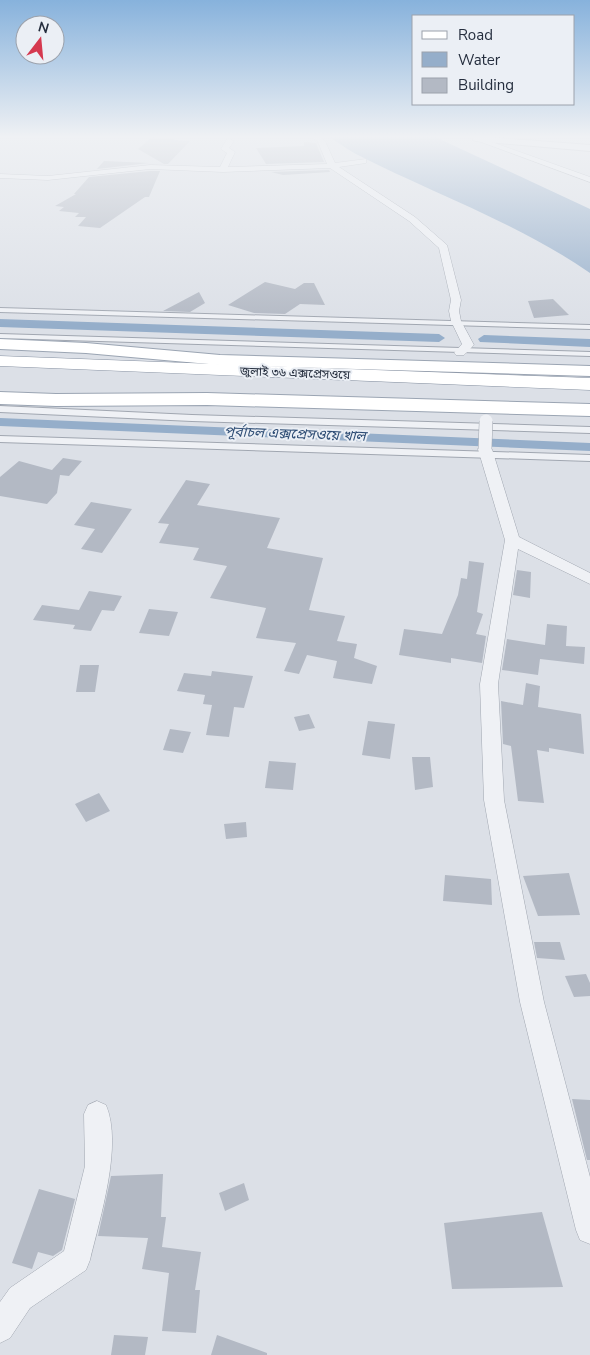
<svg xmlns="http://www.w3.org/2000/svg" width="590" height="1355" font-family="'Nunito Sans','Noto Sans Bengali',sans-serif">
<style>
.water{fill:#95aeca}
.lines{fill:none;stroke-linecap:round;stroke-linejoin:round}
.canal{fill:#95aeca;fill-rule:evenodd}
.building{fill:#b3b9c4}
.pedestrian-casing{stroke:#a1a7b1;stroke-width:2}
.minor-casing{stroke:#a1a7b1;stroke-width:1}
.tertiary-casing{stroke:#a1a7b1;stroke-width:2}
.primary-casing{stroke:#9ba5b3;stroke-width:2}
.motorway-casing{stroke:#838e9f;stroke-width:1}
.pedestrian{fill:#eff1f5;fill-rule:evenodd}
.minor{fill:#eff1f5;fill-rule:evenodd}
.tertiary{fill:#eff1f5;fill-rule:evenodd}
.primary{fill:#fff;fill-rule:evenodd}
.motorway{fill:#fff;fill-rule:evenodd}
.minor-bridge-casing{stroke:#a1a7b1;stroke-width:14;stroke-linecap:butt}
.minor-bridge{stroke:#eff1f5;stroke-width:13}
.labels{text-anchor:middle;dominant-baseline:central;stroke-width:4;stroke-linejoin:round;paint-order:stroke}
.far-street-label{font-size:12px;fill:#252e3e;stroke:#ebeff5}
.far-water-label{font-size:14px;font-style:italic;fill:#2d4c74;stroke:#ebeff5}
</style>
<rect width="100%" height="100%" fill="#dce0e7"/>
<path class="water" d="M327,136h106l157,73v64c-72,-50 -156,-79 -234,-119 -10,-5 -19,-13 -29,-18z"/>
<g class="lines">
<path class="canal" d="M0,319l439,15 6,4 -6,4 -439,-15z
M484,335l106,4v8l-110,-5 -2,-3z
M0,418l590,25v8l-590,-25z"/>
</g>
<path class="building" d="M152,137l23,2 -1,1 16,1 -22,23h-4l-26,-15z
M304,142l12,1 8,19 -58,2 -10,-16 48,-2z
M104,161l45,2 -52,6z
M329,170l1,2 -47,3 -12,-3z
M150,171h10l-11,26h-4l-45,31 -22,-2 8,-9h-11l4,-4 -20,-2 5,-4 -9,-1 21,-12h-2l15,-17z
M265,282l30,7 9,-6h10l11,22 -25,-1 -15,10 -31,-1 -26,-8z
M199,292l6,11 -15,9 -27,-1z
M553,299l16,16 -35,3 -6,-17z
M63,458l19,3 -13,15 -9,-1 -3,18 -10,11 -47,-8v-19l19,-16 33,9z
M186,480l24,4 -13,21 83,13 -13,30 56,10 -14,52 36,6 -8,25 20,3 -3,14 23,8 -5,18 -39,-6 4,-17 -30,-6 -8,19 -15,-3 12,-28 -40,-5 10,-30 -56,-10 17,-32 -34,-6 6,-12 -40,-5 10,-19 -11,-1z
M91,502l41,7 -30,44 -21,-4 14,-20 -21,-4z
M469,561l15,2 -7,49 6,2 -7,20 10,2 -4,27 -31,-5v5l-52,-8 5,-26 38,5 16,-39 3,-17 6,1z
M517,570l14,2 -1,26 -17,-3z
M89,591l33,5 -8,15 -12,-1 -11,21 -18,-2 2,-4 -42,-5 9,-15 37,5z
M149,609l29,3 -9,24 -30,-3z
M547,624l20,2 -1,20 19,1 -1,17 -44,-5 -2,16 -36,-5 5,-31 38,6z
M80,665h19l-4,27h-19z
M212,671l41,5 -9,32 -10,-1 -5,30 -23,-2 6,-30 -9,-1 2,-9 -28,-4 7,-18 27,3z
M526,683l14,3 -2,21 43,7 3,40 -35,-6v4l-12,-2 7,53 -26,-2 -7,-55 -8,-2 -2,-43 22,4z
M309,714l6,14 -16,3 -5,-14z
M368,721l27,3 -5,35 -28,-4z
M170,729l21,3 -8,21 -20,-3z
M412,757h18l3,30 -18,3z
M269,761l27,2 -3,27 -28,-2z
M99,793l11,18 -24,11 -11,-18z
M246,822l1,15 -21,2 -2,-15z
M569,873l11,42 -42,1 -15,-40z
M445,875l46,4 1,26 -49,-4z
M534,942h26l5,18 -28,-2z
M586,974l4,9v13l-16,1 -9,-21z
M572,1099l18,1v60h-3z
M163,1174l-2,43h5l-4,30 39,5 -6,38h5l-4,43 -34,-2 7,-58 -27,-4 6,-31 -50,-2 13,-60z
M244,1183l5,17 -24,11 -6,-18z
M39,1189l36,10 -13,51 -9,6 -15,-4 -6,17 -20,-6z
M542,1212l21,75 -111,2 -8,-66z
M114,1335l34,2 -3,18h-34z
M217,1335l50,18v2h-56z"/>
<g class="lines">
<defs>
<path id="pedestrian" d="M0,308l590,17v4l-590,-17z
M0,334l590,18v4l-590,-18z
M0,406l192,9 398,12v6l-398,-12 -192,-9z
M0,436l590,19v6l-590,-19z"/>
<path id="minor" d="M311,136h8l6,5 10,22 31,-4v4l-27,4 76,50 32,28 14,55 -2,11 2,10 13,24 -10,10h-8l-2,-2 8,-9 -11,-23 -2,-10 2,-11 -12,-52 -30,-27 -79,-53 -107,4 -73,-3 -102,11 -48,-2v-4l48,2 102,-11 70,2 7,-14 -6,-4 6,-10h3l4,2 -5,7 6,4 -7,15 99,-3 -9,-22z
M465,136h10l115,41v5z
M485,445l7,4 27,88 71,36v11l-72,-35 -20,135 6,116 40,202 46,175v67l-10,-4 -4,-10 -56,-228 -36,-202 -4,-116 25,-144 -27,-91z
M97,1101l9,4c17,40 -6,113 -16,155l-4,10 -56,38 -20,30 -10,5v-41l10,-14 54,-37 21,-85 -1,-52 4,-9z"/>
<path id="tertiary" d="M473,136l117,9v6l-114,-10 -3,-1z"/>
<path id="primary" d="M0,339l86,4 134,12 370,11v10l-370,-11 -134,-12 -86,-4z
M0,392l56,2 151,-1 383,11v12l-383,-11 -151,1 -56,-2z"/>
<path id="motorway" d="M0,356l590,22v12l-590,-24z"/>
</defs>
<use href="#pedestrian" class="pedestrian-casing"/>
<use href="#minor" class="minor-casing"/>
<use href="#tertiary" class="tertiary-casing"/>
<use href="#primary" class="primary-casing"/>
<use href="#motorway" class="motorway-casing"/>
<use href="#pedestrian" class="pedestrian"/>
<use href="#minor" class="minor"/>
<use href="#tertiary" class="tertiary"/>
<use href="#primary" class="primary"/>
<use href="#motorway" class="motorway"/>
<defs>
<path id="minor-bridge" d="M485,449l1,-28"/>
</defs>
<use href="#minor-bridge" class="minor-bridge-casing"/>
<use href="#minor-bridge" class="minor-bridge"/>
</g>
<linearGradient id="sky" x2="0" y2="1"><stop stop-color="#87b2dc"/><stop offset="0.42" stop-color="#eff1f4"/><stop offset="1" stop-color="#eff1f4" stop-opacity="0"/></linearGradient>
<rect width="590" height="325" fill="url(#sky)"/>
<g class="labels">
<g class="far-street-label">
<text transform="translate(295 373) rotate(2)">জুলাই ৩৬ এক্সপ্রেসওয়ে</text>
</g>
<g class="far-water-label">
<text transform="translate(295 434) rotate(2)">পূর্বাচল এক্সপ্রেসওয়ে খাল</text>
</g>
</g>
<rect x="412" y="15" width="162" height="90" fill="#ebeff5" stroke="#9ca2ac"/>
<rect x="422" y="31" width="25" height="8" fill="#ffffff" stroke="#9ca2ac"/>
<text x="458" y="40" font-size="15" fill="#252e3e">Road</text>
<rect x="422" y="52" width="25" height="15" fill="#95aeca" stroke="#9ca2ac"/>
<text x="458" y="65" font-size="15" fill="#252e3e">Water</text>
<rect x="422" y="78" width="25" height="15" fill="#b3b9c4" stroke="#9ca2ac"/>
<text x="458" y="90" font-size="15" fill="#252e3e">Building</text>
<g transform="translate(40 40) rotate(16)"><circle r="24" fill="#ebeff5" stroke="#9ca2ac"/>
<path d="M0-4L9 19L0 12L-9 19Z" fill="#d5394f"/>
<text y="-8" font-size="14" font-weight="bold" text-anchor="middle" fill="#252e3e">N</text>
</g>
</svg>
